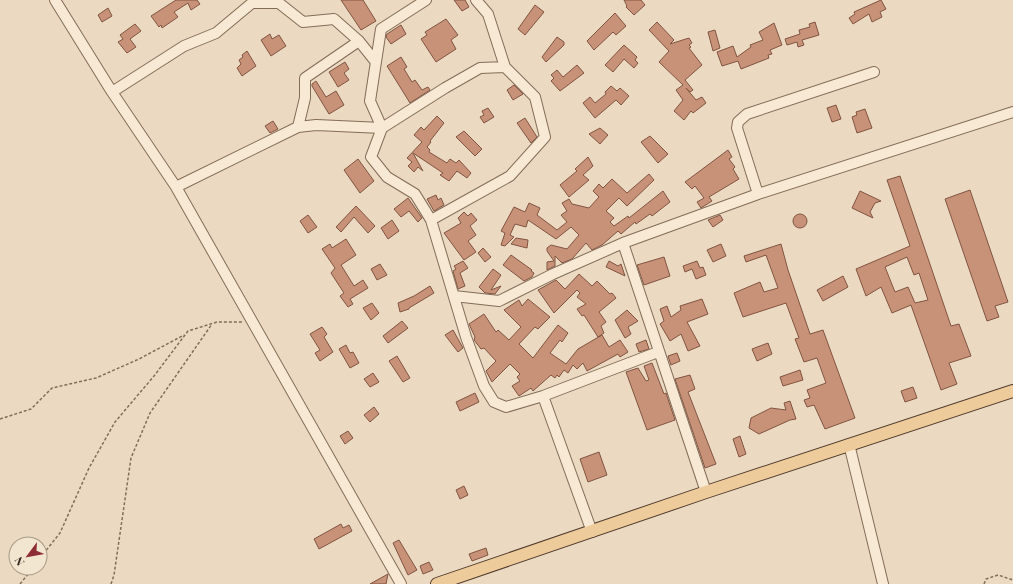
<svg xmlns="http://www.w3.org/2000/svg" width="1013" height="584" font-family="'Playfair Display',serif">
<style>
.building{fill:#c89278;stroke:#815441;fill-rule:evenodd}
.lines{fill:none;stroke-linecap:round;stroke-linejoin:round}
.minor-casing{stroke:#846c59;stroke-width:12}
.major-casing{stroke:#513b2e;stroke-width:14}
.path{stroke:#846c59;stroke-width:1.5;stroke-dasharray:3 2;stroke-linecap:butt}
.minor{stroke:#f7e9d3;stroke-width:10}
.major{stroke:#edcb9a;stroke-width:12}
</style>
<rect width="100%" height="100%" fill="#ebdac1"/>
<path class="building" d="M176,0h21l3,4 -9,6 -3,-7 -14,9 4,5 -16,11 -1,-3 -2,2 -8,-11z
M341,0h22l13,21 -15,9z
M454,0h11l4,7 -7,4z
M624,0h17l4,5 -11,10 -8,-8 1,-1z
M881,0l5,9 -6,3 2,5 -10,5 -3,-8 -16,10 -4,-6 6,-4 -1,-2z
M535,5l9,7 -19,23 -7,-6z
M108,8l4,8 -10,6 -4,-7z
M615,13l11,13 -10,9 -3,-3 -19,18 -7,-9z
M446,19l12,16 -7,5 5,9 -20,13 -15,-23 6,-4 -2,-3z
M657,22l17,18 -4,4 19,-6 3,5 -3,2 2,2 -2,1 13,17 -17,15 8,10 -3,2 -4,-4 10,12 6,-3 4,6 -13,10 -2,-2 -7,9 -10,-9 9,-11 -7,-10 7,-5 -24,-23 10,-11 -20,-21z
M815,22l4,13 -17,5 2,5 -6,2 -1,-5 -10,3 -2,-6 15,-5 -1,-4 11,-3 -1,-3z
M774,23l8,22 -12,5 2,4 -4,1 1,3 -28,11 -3,-8 -16,5 -5,-14 16,-6 4,11 14,-10 -1,-2 13,-5 -4,-8z
M135,24l6,7 -11,8 6,8 -9,6 -9,-11 5,-3 -3,-4z
M401,25l5,9 -15,10 -5,-7 1,-3z
M715,30l5,18 -7,3 -5,-19z
M270,34l2,5 7,-4 7,11 -15,10 -10,-16z
M557,37l7,5v3l-18,17 -4,-5z
M624,45l13,12 -2,3 3,3 -4,5 -10,-9 -11,13 -8,-7z
M247,51l9,15 -14,10 -5,-8 4,-4 -2,-4 4,-3 -1,-2z
M401,57l6,10 -3,2 8,13 3,-2 7,10 6,-3 2,3 -20,13 -23,-37z
M345,62l4,7 -5,4 5,7 -11,7 -9,-15z
M577,65l7,8 -24,18 -9,-10 3,-3 -3,-3 6,-5 6,7z
M316,81l10,16 10,-6 8,14 -15,9 -17,-28v-2z
M514,85l9,9 -10,6 -6,-10z
M611,86l6,5 3,-3 9,8 -8,9 -5,-5 -21,18 -12,-15 7,-6 5,6 11,-9 -1,-2z
M836,105l5,14 -9,3 -5,-14z
M488,108l6,9 -10,6 -4,-6 4,-2 -2,-4z
M865,109l7,19 -15,5 -5,-16 5,-2 -1,-3z
M437,116l7,7 -14,18 1,1 -4,5 3,3 -1,2 18,11 3,-4 6,4 3,-3 12,13 -4,5 -10,-7 -8,10 -9,-6 3,-2 -30,-20 10,18 -5,-4 -4,5 -6,-6 4,-4 -5,-4 15,-16 -8,-7 7,-8 3,3z
M525,118l12,19 -6,6 -14,-20z
M273,121l5,8 -8,4 -5,-7z
M600,128l8,7 -8,9 -11,-10z
M464,131l18,18 -7,7 -19,-19z
M650,136l18,18 -10,9 -17,-21z
M728,150l4,7 -3,2 6,8 -2,2 6,10 -30,18 3,4 -11,7 -4,-6 7,-4 -9,-12 -3,3 -7,-7z
M588,157l5,9 -10,9 6,5 -20,17 -9,-12 17,-14 -2,-2z
M358,159l16,22 -14,12 -16,-23z
M649,174l5,6 -27,26 -8,-8 -13,13 8,7 -4,4 4,4 14,-10 1,2 34,-27 7,11 -18,14 -2,-2 -14,10 -1,-2 -14,12 -3,-3 -16,14 -10,5 -6,-7 -14,16 -10,4 -7,-7v10l-8,4v-8l7,-1 -7,-10v-3l4,-3 16,4 12,-14 -8,-8 -15,12 -28,-19 -2,7 -11,-3 -5,11 4,2 -9,9 -4,-1 4,-12 -4,-2 13,-24 11,5 4,-9 11,5 -3,7 20,15 10,-8 -6,-7 6,-4 -5,-8 7,-4 3,5 17,4 10,-11 -6,-6 6,-7 4,4 9,-9 15,14z
M900,176l51,150 8,-2 12,32 -22,7 8,21 -16,6 -30,-85 -19,8 -11,-26 -15,9 -10,-27 54,-23 -23,-66zM907,257l7,18 5,-2 9,27 -13,3 -7,-16 -13,5 -10,-25z
M970,190l38,112 -13,4 4,11 -12,4 -42,-122z
M860,191l21,10 -6,2 -5,9 3,6 -21,-10z
M436,195l2,5 3,-2 3,7 -10,6 -7,-12z
M408,198l14,20 -4,4 -9,-11 -8,6 -7,-8z
M356,206l19,20 -7,7 -14,-16 -13,15 -5,-5z
M464,212l4,4 3,-3 6,7 -7,6 6,9 -8,6 8,11 -12,8 -20,-27 17,-10 -3,-5z
M793 221a7 7 0 1 1 14 0a7 7 0 1 1-14 0Z
M308,215l9,12 -9,6 -8,-12z
M720,215l3,5 -10,7 -5,-7z
M392,220l7,11 -11,8 -7,-11z
M516,238l12,2 -1,8 -16,-4z
M346,239l10,16 -15,10 13,21 9,-6 5,8 -18,11 3,5 -5,3 -8,-11 4,-3 -13,-20 4,-5 -13,-19 8,-5 2,4z
M721,244l5,12 -13,6 -6,-12z
M781,244l7,26 22,64 13,-4 32,88 -30,11 -11,-24 -7,2 -3,-7 6,-2 -3,-8 19,-7 -9,-25 -13,4 -9,-23 4,-1 -13,-35 -43,14 -9,-24 26,-11 4,10 14,-4 -12,-33 -20,7 -2,-6z
M483,248l8,9 -6,5 -7,-9z
M511,255l21,15 -1,1 3,2 -2,4 -8,4 -21,-16z
M664,257l6,19 -26,9 -7,-20z
M463,261l5,7 -8,5 5,13 -7,3 -5,-18 3,-2 -2,-3z
M609,261l9,5 3,-2 4,12 -19,-9z
M697,261l3,7 3,-1 3,8 -10,4 -4,-10 -7,3 -2,-6z
M380,264l7,11 -10,5 -6,-11z
M493,269l8,6 -10,15 10,-4 -6,8 -10,-1 -6,-6z
M579,274l13,12 5,-5 13,13 2,-1 4,5 -17,14 7,10 -5,4 3,7 -6,4 -14,-22 -2,1 -5,-7 9,-5 -9,-7 3,-4 -3,-3 -23,23 -16,-23 18,-10 9,9z
M843,276l5,11 -25,14 -6,-11z
M430,286l4,7 -25,15v1l-9,3 -2,-9 16,-7z
M528,299l22,18 -12,12 -3,-2 -16,17 14,14 25,-33 10,8 -6,9 -2,-2 -10,13 16,11 12,-15 24,-14 7,12 11,-7 8,12 -8,5 -2,-3 -31,17 -4,-8 -6,6 -4,-4 -5,8 -4,-3 -5,7 -2,-2 -2,3 -4,-3 -18,16 -2,-3 -12,8 -7,-10 8,-5 -3,-4 3,-3 -10,-10 -18,18 -6,-11 10,-10 -12,-13 -3,1 -7,-9 1,-3 -6,-13 15,-10 12,18 2,-2 11,10 12,-13 -17,-17 15,-10 3,6z
M702,299l6,15 -21,8 13,24 -12,5 -7,-17 -11,7 -10,-17 4,-3 -4,-12 7,-3 4,11 10,-7 -1,-4z
M372,303l7,10 -8,7 -8,-12z
M627,310l11,11 -10,6 3,7 -6,4 -10,-18z
M402,321l6,7 -20,15 -5,-7z
M322,327l5,7 -3,3 9,15 -13,9 -5,-8 5,-3 -10,-16z
M453,330l10,18 -5,4 -13,-17z
M646,340l3,9 -10,3 -3,-8z
M768,343l4,11 -15,7 -5,-12z
M346,345l4,8 3,-1 6,11 -9,5 -11,-19z
M677,353l3,8 -9,4 -3,-9z
M397,356l13,22 -7,4 -14,-21z
M652,363l12,31 2,-1 9,27 -28,10 -21,-58 12,-4 8,13 3,-1 -5,-14z
M800,370l3,10 -20,6 -3,-9z
M373,373l6,9 -9,5 -6,-8z
M690,375l5,14 -7,3 28,72 -11,4 -30,-89z
M913,387l4,11 -12,4 -4,-11z
M475,393l4,9 -19,9 -4,-9z
M790,401l6,18 -6,1 -31,14 -10,-6 2,-10 20,-10 15,2 -2,-7z
M374,407l5,7 -9,8 -6,-7z
M348,431l5,7 -8,6 -5,-8z
M740,436l6,18 -7,3 -6,-18z
M599,452l8,23 -19,7 -8,-23z
M464,486l4,9 -8,4 -4,-9z
M341,524l2,4 6,-3 3,6 -33,18 -5,-10z
M399,540l18,30 -9,5 -15,-32z
M486,548l2,7 -16,6 -3,-7z
M429,562l4,8 -10,4 -3,-8z
M388,574l-2,10h-16z"/>
<g class="lines">
<defs>
<path id="minor" d="M55,0l57,92 64,95 225,397
M426,0l-45,29 -11,72 12,27 -11,29 16,20 28,17 16,26 35,117 18,49 10,16 12,5 37,-11 115,-44
M112,92l72,-46 32,-13 36,-30h27l24,19 31,-3 25,22 16,20
M298,127l7,-29v-20l54,-37
M176,187l122,-60 18,-2 66,3 63,-40 35,-20 25,-1
M758,194l-21,-66 1,-6 9,-8 127,-42
M431,220l79,-44 35,-39 -10,-40 -30,-30 -17,-53 -12,-14
M623,243l83,249
M454,296l45,5 54,-27 70,-31 135,-49 255,-82
M543,396l49,136
M849,444l34,140"/>
<path id="major" d="M437,584l269,-92 307,-101"/>
</defs>
<use href="#minor" class="minor-casing"/>
<use href="#major" class="major-casing"/>
<path class="path" d="M0,419l31,-10 21,-21 44,-10 43,-19 45,-24
M40,558l20,-25 29,-65 26,-46 39,-46 34,-45 29,-9h26
M20,584l13,-16
M111,584l3,-9 17,-117 19,-45 62,-89
M984,584l2,-5 12,-4 15,5"/>
<use href="#minor" class="minor"/>
<use href="#major" class="major"/>
</g>
<g transform="translate(28 556) rotate(238)"><circle r="19" fill="#f3e6d0" stroke="#a79988"/>
<path d="M0-3L7 15L0 10L-7 15Z" fill="#8f2d37"/>
<text y="-6" font-size="11" font-weight="bold" text-anchor="middle" fill="#34261d">N</text>
</g>
</svg>
